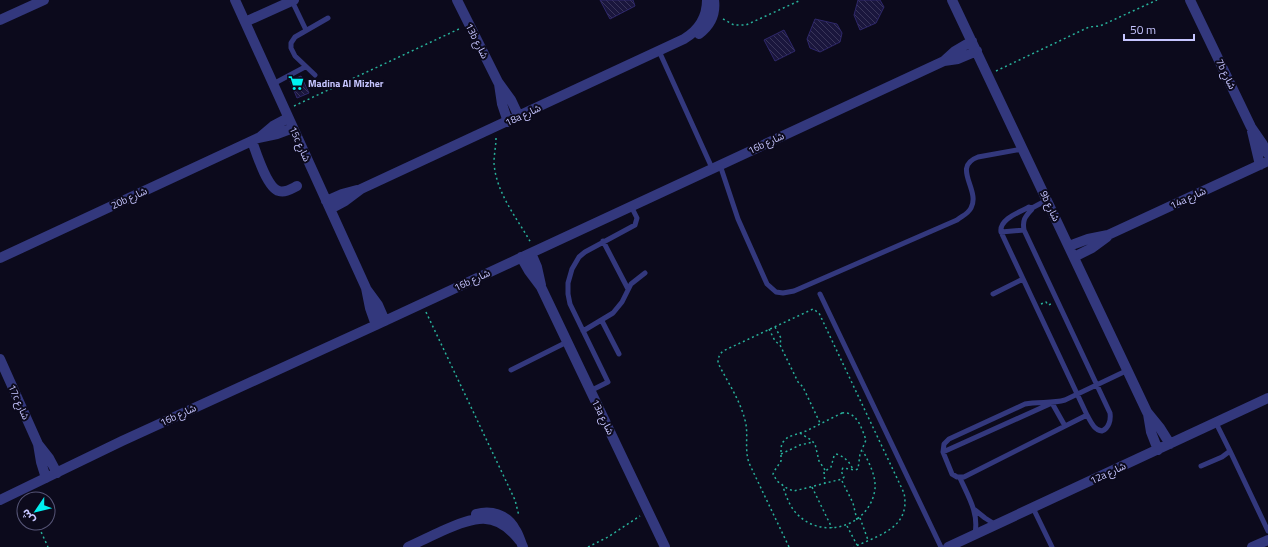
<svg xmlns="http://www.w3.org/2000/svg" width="1268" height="547" font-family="'Titillium Web','Noto Sans Arabic',sans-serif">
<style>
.building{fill:url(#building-back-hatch);stroke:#2e276a}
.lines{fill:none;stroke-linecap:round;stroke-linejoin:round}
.path{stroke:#28b09a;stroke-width:1.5;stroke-dasharray:2 3;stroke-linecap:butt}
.lane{stroke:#33387d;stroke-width:5}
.street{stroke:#33387d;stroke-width:10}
.labels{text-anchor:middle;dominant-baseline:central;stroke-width:4;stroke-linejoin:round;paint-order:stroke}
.street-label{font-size:10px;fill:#c6c5ff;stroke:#0c0a1c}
.poi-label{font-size:10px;font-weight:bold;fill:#c6c5ff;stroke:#0c0a1c;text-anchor:start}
</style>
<defs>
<pattern id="building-back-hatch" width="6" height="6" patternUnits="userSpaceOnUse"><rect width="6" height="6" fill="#1a163d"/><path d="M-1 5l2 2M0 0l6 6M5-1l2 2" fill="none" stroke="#3a365a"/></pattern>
</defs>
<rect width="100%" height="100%" fill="#0c0a1c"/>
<path class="building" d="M600,0h33l2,6 -25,13z
M858,0h22l4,7 -8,16 -16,7 -6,-15z
M815,19l22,5 5,9 -2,9 -20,10 -10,-4 -3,-9z
M784,30l11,21 -20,10 -11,-21z
M301,76l8,17 -12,5 -7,-17z"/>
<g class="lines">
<path class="path" d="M723,19l11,6h12l55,-25
M996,71l93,-44 11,-1 57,-26
M294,106l167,-78
M496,138c0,8 -2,16 -2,25 2,30 23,55 37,80
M1041,304l5,-2 2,3 3,-1
M426,312l89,188 4,16
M775,327l6,11 -1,7
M769,329l6,12 5,4 18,37 5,5 17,36
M842,413c15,-2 20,16 24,27l-6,14 -2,15 -3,1 -12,-2 -2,3 3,6 -2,2 -48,12 -6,-2 -11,-8 -4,-7 2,-4 6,-9v-13l1,-5 6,-6 18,-6z
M800,433l11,7 4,4 4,17 6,9
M781,454l19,-9 13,-3
M842,481l11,22 4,17
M782,484c4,11 7,22 15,30 26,27 73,12 78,-25 1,-14 -6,-26 -12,-38
M825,484l-1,-12 7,-5 3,-11 2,-2c8,2 14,8 17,16
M812,487l20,41
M860,518l8,22
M37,523l11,24
M847,526l10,19
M588,547l20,-10 32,-21
M789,547l-40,-84c-5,-15 0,-29 -4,-43 -5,-20 -18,-39 -27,-57 0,-5 1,-8 5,-12l90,-42 6,4 85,180c7,35 -25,42 -50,54"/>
<path class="lane" d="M292,1l14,29
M659,51l53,117
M315,75l-20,-19 -4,-8v-5l4,-6 33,-19
M273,84l32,-17
M720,165l18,54 29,65 9,8 7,1 11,-2 163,-71c5,-4 11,-6 14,-12 10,-18 -20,-41 7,-51l44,-8
M1029,207l3,1v1c-6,7 -10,10 -8,21l86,183c1,7 -1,15 -8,18 -8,-1 -11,-9 -15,-16l-86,-183c-2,-13 19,-20 28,-25z
M1032,208l15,-8
M1001,232l23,-2
M603,241l25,48
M820,294l121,253
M993,294l30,-15
M602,321l17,33
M583,331l30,-18 9,-11 9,-18 14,-11
M511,370l56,-28
M590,391l18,-9 -38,-78 -2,-10v-11l4,-14 7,-12 6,-5 50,-27 2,-7 -6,-12
M1087,415l-123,62h-7l-5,-3 -9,-22 1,-8 5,-5 76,-35c13,-3 27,0 40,-4l63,-30
M1230,451l38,80
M943,452l109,-49 13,23
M1201,466l21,-9 8,-6 -14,-28
M960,478c8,18 19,35 15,55
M1033,508l19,39
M975,510l10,8 11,7"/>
<path class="street" d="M235,0l131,288 4,20 6,17
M457,0l41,82 13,18 8,17
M952,0l195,412 13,16 10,16
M1190,0l61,127 11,16 6,11
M0,20l44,-20
M245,22l49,-22
M699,34c12,-9 17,-19 15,-34
M944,61l11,-10 17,-10
M499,84l3,20 6,18
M1252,131l8,34
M260,137l13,-11 15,-8
M252,141c4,11 15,47 27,50 6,2 12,-2 18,-5
M326,201l16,-7 15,-4
M330,209l15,-8 16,-12 323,-150c15,-9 23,-21 23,-39
M1069,246l19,-7 20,-4 160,-74
M531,253l6,14 4,18
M521,257l8,14 12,16 124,260
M1074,257l18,-9 15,-11
M0,258l258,-120 19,-4 16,-6
M367,290l11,15 7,16
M0,359l38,85 11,14 8,15
M1148,414l3,18 7,18
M38,444l3,18 5,16
M0,500l122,-59 254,-116 568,-264 14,-2 19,-8
M476,514c15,-4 31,0 39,15 4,5 5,12 8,18
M408,547c11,-5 23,-11 34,-16 31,-14 54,-22 78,10
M948,547l320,-149
M1252,547l16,-7"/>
</g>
<defs>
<symbol id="supermarket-bare" viewBox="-9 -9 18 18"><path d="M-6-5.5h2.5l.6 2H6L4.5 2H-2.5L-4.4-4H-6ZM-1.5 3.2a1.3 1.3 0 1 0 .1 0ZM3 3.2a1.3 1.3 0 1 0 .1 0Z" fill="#00f0f0" stroke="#0c0a1c" stroke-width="2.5" paint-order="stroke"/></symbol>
</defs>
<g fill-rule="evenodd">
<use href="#supermarket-bare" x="285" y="72" width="22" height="22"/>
</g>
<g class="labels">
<g class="street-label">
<text transform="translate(477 41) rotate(63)">13b شارع</text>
<text transform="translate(1226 74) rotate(64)">7b شارع</text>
<text transform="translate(523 115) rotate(-25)">18a شارع</text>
<text transform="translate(766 143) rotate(-25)">16b شارع</text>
<text transform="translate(300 144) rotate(66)">15c شارع</text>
<text transform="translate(129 198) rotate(-25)">20b شارع</text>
<text transform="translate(1188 198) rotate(-25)">14a شارع</text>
<text transform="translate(1050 206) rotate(65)">9b شارع</text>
<text transform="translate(472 280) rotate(-25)">16b شارع</text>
<text transform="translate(19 402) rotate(66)">17c شارع</text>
<text transform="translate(178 415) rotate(-25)">16b شارع</text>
<text transform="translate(603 417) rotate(64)">13a شارع</text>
<text transform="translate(1108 473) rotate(-25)">12a شارع</text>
</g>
<g class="poi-label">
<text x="308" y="83">Madina Al Mizher</text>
</g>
</g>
<g transform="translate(36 511) rotate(235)"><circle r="19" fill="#0c0a1c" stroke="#565577"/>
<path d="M0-3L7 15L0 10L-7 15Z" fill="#00f0f0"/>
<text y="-6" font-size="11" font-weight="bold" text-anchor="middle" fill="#c6c5ff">ش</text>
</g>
<path d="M1124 34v6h70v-6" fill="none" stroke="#c6c5ff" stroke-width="2"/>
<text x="1130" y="34" font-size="12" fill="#c6c5ff" stroke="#0c0a1c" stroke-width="3" paint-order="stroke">50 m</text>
</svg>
